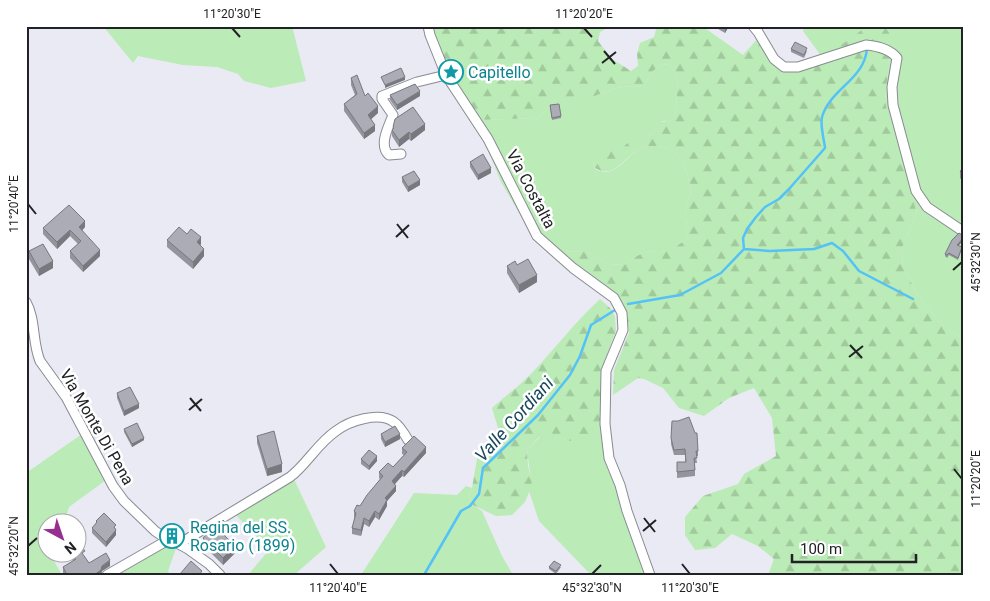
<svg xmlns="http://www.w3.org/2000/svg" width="990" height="601" font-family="Roboto,sans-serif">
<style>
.green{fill:#bbebb6}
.forest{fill:url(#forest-firs)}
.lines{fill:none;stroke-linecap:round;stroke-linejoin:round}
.stream{stroke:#53c2f8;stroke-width:2.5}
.street-casing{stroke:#898a93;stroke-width:11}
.street{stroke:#fff;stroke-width:9}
.wall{fill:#93949c}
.shaded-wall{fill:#78787f}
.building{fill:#abacb5;stroke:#78787f}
.ticks{fill:none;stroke:#212225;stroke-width:2}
.labels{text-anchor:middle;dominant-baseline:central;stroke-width:5;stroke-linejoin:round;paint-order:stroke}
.culture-label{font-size:16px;fill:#0d838f;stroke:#fff;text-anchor:start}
.street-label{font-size:16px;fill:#212225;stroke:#fff}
.water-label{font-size:18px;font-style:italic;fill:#18475d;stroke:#fff}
.neatline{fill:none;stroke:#212225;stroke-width:2}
.ticks-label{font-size:12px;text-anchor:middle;fill:#212225}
</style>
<defs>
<pattern id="forest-firs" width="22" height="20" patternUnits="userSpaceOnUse" patternTransform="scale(1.25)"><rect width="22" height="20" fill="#bbebb6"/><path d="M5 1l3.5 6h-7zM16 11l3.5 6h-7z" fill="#a0c99c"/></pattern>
</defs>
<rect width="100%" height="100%" fill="#e9eaf4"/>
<path class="green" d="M103,26h189l14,55 -35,7 -27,-7 -6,-7 -21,-7 -34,-2 -45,-9 -5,7z
M805,26h64l-45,34 -21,-29z
M884,26h80v314l-25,-18 -21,-27 -15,-27 -1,-20 15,-35 -28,-87 -4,-26 5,-44 -5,-29z
M662,64l8,1c2,3 5,7 7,11 1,3 -1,38 -2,42l-6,3h-6l-12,14c-20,-3 -22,18 -41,15l-17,12 2,7c6,3 12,4 18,1 11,-5 17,-17 28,-21 25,-10 43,6 47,29 1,4 3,8 3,12 0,6 -5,11 -5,18 -1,10 2,20 1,30 -7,7 -18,15 -29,14 -4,0 -4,-1 -8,-1 -10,2 -18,8 -26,14l-15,-1 -23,-13 -24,1 -27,-12 -34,-58 -25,-62 62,-2 17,-18 6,-4 6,12c24,-10 49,-25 76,-21l10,-16z
M601,421l7,50 14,17 29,87h-60l-52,-54 -10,-30c4,-9 -1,-30 -2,-41l13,-13h14l16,4z
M82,434l24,46 -37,27 -5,16 -16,1v30h2l12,21h-36v-102z
M293,477l33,70 -32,28h-46l21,-25 -34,-36z
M466,486l6,2 -3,8 4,9 9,6 20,45 11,19h-152l53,-82 43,2z
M165,533l9,3 -1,2 6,2 -11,31 2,4h-66l53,-35z"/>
<path class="forest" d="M427,26h184l-11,6 -2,9 14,18 19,12 7,-5 -1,-12 3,-11 14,-6 3,-11h45l41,29 16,-18 24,33 41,-10 9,-9 33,-24h19l6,9 -3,11 2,9 -5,44 5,26 27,87 -15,35 1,20 15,27 21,27 25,18v235h-196l6,-16 -16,-13 -26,-12 -17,14 -20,2 -10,-15v-18l18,-21 35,-12 6,-10 32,-18 -4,-38 -18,-30 -25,10 -25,18 -25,-8 -16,-20 -19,-9 -6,-1 -25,17 1,-25 15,-37 -2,-19 -4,-10 -7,-7 -54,-45 24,-1 23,13 15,1c8,-6 16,-12 26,-14 4,0 4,1 8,1 10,1 22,-7 29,-14 1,-10 -2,-20 -1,-30 0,-7 5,-12 5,-18 0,-4 -2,-8 -3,-12 -4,-23 -22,-39 -47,-29 -17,6 -25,31 -46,19l-2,-6 4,-13c29,2 19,3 40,-14h14l4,-5 2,-7 12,-2 6,-3c1,-4 3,-39 2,-42 -2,-4 -5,-8 -7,-11l-8,-1 -9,7 -10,16c-27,-4 -52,11 -76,22l-6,-13 -6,4 -17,18 -62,2 -33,-48z
M600,299l12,11 3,7 1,14 -14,37 -1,53 -12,14 -19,6 -16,-4h-15l-12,13 1,15 4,20 -7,17 -13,13 -16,1 -23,-11 -4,-9 3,-8 5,-29 21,-31 -6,-20c12,-11 26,-21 38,-33 24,-25 44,-52 70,-76z"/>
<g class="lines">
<path class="stream" d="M744,249l26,2 44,-2 18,-6 11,8 16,20 54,28
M628,304l52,-9 41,-22 23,-24 -1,-11 4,-9 9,-12 9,-10 14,-8 10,-10 36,-41c-1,-9 -5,-22 -3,-31 8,-28 42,-37 45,-68
M424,575l37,-64 9,-5 9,-12 4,-26 55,-53 32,-40 10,-19 11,-31 24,-15"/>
<defs>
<path id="street" d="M428,26l2,9 16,40 42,64 49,97 36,32 41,30 8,15 1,17 -17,41 -1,53 4,34 11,27 7,26 23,64
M753,26l5,6 16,27 10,8h14l68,-22c11,1 24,4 31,13l-5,29 1,18 23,86 11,16 37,25
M401,154l-12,1c-11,-10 0,-29 4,-40l-11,-16v-3l35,-14 29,-7
M26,302c10,18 6,40 14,59l26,36 47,89 11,15 31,30 13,9 5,1 15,8 21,15 11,11
M179,544l111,-67c17,-13 28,-34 46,-46 13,-10 43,-20 58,-9 6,4 10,11 14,18
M107,575l61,-35"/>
</defs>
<use href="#street" class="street-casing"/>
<use href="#street" class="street"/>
</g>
<path class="wall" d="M713,26h16l-4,7z
M791,49l16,2 -3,7 -13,-6z
M351,78l27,35 -7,6 4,12 -11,8 -20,-28v-7l11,-9 -4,-10z
M390,95l30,1 -23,14 -7,-10z
M550,105l11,11v2l-9,2z
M393,127l32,3 -14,11 -2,-2 -10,8 -7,-11v-6l1,-1z
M470,162l21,11 -13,7 -8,-13z
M964,169v14l-4,-5v-7z
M402,177l18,8 -12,7 -6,-10z
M85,227l-3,3 18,26 -17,16 -13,-14v-7l8,-7 -8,-8 -13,13 -14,-15v-6z
M167,240l34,4 -1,1 4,11 -11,13 -26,-22z
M958,245l4,4 -4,11 -9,-5 -2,3 -2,-2v-2z
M29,251l24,17 -14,8 -10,-17z
M517,265l20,17 -18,11 -12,-20v-7z
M117,393l22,15 -15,8 -7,-18z
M672,421l23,12 3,18v5h-2l1,7h-2v13l-18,2v-16h8v-7h-11l-3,-11z
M124,429l20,11 -12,7 -8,-15z
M381,434l19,5 -15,8 -4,-8z
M257,436l25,36 -15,4 -10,-33z
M402,448l24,5 -22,24 -2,-1 -7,8 1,7 -9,10v5l-8,14 -4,-3 -6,10 -5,-3 -3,12 -9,-2v-6l3,-10 -1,-1v-6l6,-5 20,-27 -1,-1v-6l14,-5 11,-12 -2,-1z
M361,459l16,2 -8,9 -8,-6z
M96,521l20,8v6l-10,12 -14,-14v-5l4,-4z
M228,532l-3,4 10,17 -12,12 -20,-20v-7z
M71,554h7l7,3 4,6 21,3 -8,5 -1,4h-38v-8l10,-6 -2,-3z
M549,567h12l-5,7 -7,-5z"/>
<path class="shaded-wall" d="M725,26h4l-4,7z
M405,77v3l-20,8v-3z
M420,91v5l-23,14v-5z
M378,106v7l-10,9v-7z
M425,124v6l-14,11v-7z
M375,125v6l-11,8v-6z
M409,132v7l-10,8v-7z
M491,168v5l-13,7v-5z
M420,180v5l-12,7v-5z
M85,221v6l-6,7v-7z
M70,230v6l-13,13v-7z
M201,237v7l-4,5v-7z
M964,237v3l-7,7v-2z
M204,249v7l-11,13v-7z
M100,250v6l-17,16v-6z
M53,261v7l-14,8v-7z
M537,275v7l-18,11v-8z
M27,326l1,11 -2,3v-12z
M139,404v4l-15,8v-5z
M400,434v5l-15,8v-5z
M144,438v2l-12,7v-3z
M426,447v6l-22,24v-5z
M377,456v5l-8,9v-4z
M282,464v8l-15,4v-7z
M402,470v6l-10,11v-6z
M396,486v5l-9,10v5l-8,14v-6l6,-16z
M375,511v6l-6,10v-6z
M364,518v6l-3,12v-6z
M228,525v7l-7,7v-7z
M116,530v5l-10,12v-5z
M235,546v7l-12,12v-7z
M110,560v6l-8,5 -1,4h-7l8,-9z"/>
<path class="building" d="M795,42l12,6 -3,7 -13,-6z
M401,68l4,9 -20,8 -4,-8z
M357,75l8,21 3,-3 10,13 -10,9 7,10 -11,8 -20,-29 13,-10 -6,-16z
M415,84l5,7 -23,14 -7,-10z
M559,104l2,12 -9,2 -2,-13z
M413,107l12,17 -14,10 -2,-2 -10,8 -7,-10 2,-2 -1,-1 2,-8z
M483,154l8,14 -13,7 -8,-13z
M964,169v7l-4,-5z
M414,171l6,9 -12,7 -6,-10z
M69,205l16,16 -6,6 21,23 -17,16 -13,-15 11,-10 -11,-11 -13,12 -14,-14z
M179,227l8,7 4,-5 10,8 -4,5 7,7 -11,13 -26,-22z
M959,233l5,3v1l-7,8 5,2 -4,11 -9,-5 -2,2 -2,-1 7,-14z
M43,244l10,17 -14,8 -10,-18z
M528,259l9,16 -18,10 -12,-19 8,-5 2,4z
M130,387l9,17 -15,7 -7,-18z
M689,417l6,16h2l1,18h-2l1,7h-3l1,12 -18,2v-10h9l-1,-13 -11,1 -3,-12 1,-17h6z
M137,423l7,15 -12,6 -8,-15z
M395,426l5,8 -15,8 -4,-8z
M274,431l8,33 -15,5 -10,-33z
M414,436l12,11 -22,25 -2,-2 -10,11 4,5 -11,12 2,2 -8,14 -4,-3 -6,10 -5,-3 -3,12 -9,-2 4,-15 -2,-2 3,-6 3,1 7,-11 16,-19 -4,-4 9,-9 5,4 14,-15 -5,-4z
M369,450l8,6 -8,10 -8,-7z
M104,513l12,12 -2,2 2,3 -10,12 -14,-14 5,-6 -1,-1z
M223,520l5,5 -7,7 14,14 -12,12 -20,-20 14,-17 2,3z
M81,546l4,5 -3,2 7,10 17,-10 4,7 -8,6 -1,4 -7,5h-27l-4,-8 13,-8 -4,-5h6v-6z
M191,561l11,10 -3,4h-18l-1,-1z
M554,561l7,4 -5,6 -7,-4z"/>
<path class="ticks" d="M232,28l8,9M584,28l8,9M604,51l11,13M602,63l14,-11M28,204l8,10M397,224l11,14M396,237l13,-12M953,270l9,-8M850,345l12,13M849,357l14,-11M190,398l11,13M189,410l13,-11M954,469l8,10M644,518l11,14M643,531l13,-11M28,546l9,-8M330,564l8,10M682,564l8,10M592,574l9,-9"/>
<defs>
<symbol id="sight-ring" viewBox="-11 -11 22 22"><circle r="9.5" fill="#fff" stroke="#0f9aa8" stroke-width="1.5"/><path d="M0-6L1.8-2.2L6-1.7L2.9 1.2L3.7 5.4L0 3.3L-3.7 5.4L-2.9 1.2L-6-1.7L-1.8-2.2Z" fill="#0f9aa8"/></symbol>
<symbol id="building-ring" viewBox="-11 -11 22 22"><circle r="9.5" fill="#fff" stroke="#0f9aa8" stroke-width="1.5"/><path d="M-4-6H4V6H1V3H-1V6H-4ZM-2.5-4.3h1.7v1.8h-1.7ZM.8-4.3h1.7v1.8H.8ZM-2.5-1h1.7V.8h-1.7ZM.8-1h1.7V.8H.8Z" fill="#0f9aa8"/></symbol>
</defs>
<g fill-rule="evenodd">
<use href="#sight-ring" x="437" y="58" width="28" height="28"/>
<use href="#building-ring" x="158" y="522" width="28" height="28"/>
</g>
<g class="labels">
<g class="culture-label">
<text x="468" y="72">Capitello</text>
<text x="190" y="527">Regina del SS.<tspan x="190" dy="18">Rosario (1899)</tspan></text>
</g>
<g class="street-label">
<text transform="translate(531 189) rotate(62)">Via Costalta</text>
<text transform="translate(97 427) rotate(60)">Via Monte Di Pena</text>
</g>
<g class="water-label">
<text transform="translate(514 419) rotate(-48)">Valle Cordiani</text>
</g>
</g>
<rect width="990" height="601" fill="none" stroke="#ffffff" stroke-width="55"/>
<g transform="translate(62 538) rotate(140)"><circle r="24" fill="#ffffff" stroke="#a6a7a8"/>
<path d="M0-4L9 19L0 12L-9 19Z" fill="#972f92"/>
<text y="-8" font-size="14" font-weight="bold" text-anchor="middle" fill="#212225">N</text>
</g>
<path d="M792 554v8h124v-8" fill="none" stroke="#212225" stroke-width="2.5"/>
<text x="800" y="554" font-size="15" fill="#212225" stroke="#ffffff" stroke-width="4" paint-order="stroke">100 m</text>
<rect x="28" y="28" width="934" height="546" class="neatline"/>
<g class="ticks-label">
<text x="232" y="18">11°20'30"E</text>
<text x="584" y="18">11°20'20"E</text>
<text transform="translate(14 204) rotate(-90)" y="4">11°20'40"E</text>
<text transform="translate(976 262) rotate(-90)" y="4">45°32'30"N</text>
<text transform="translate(976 479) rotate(-90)" y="4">11°20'20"E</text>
<text transform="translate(14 546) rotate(-90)" y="4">45°32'20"N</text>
<text x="338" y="592">11°20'40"E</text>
<text x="592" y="592">45°32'30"N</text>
<text x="690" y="592">11°20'30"E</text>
</g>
</svg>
